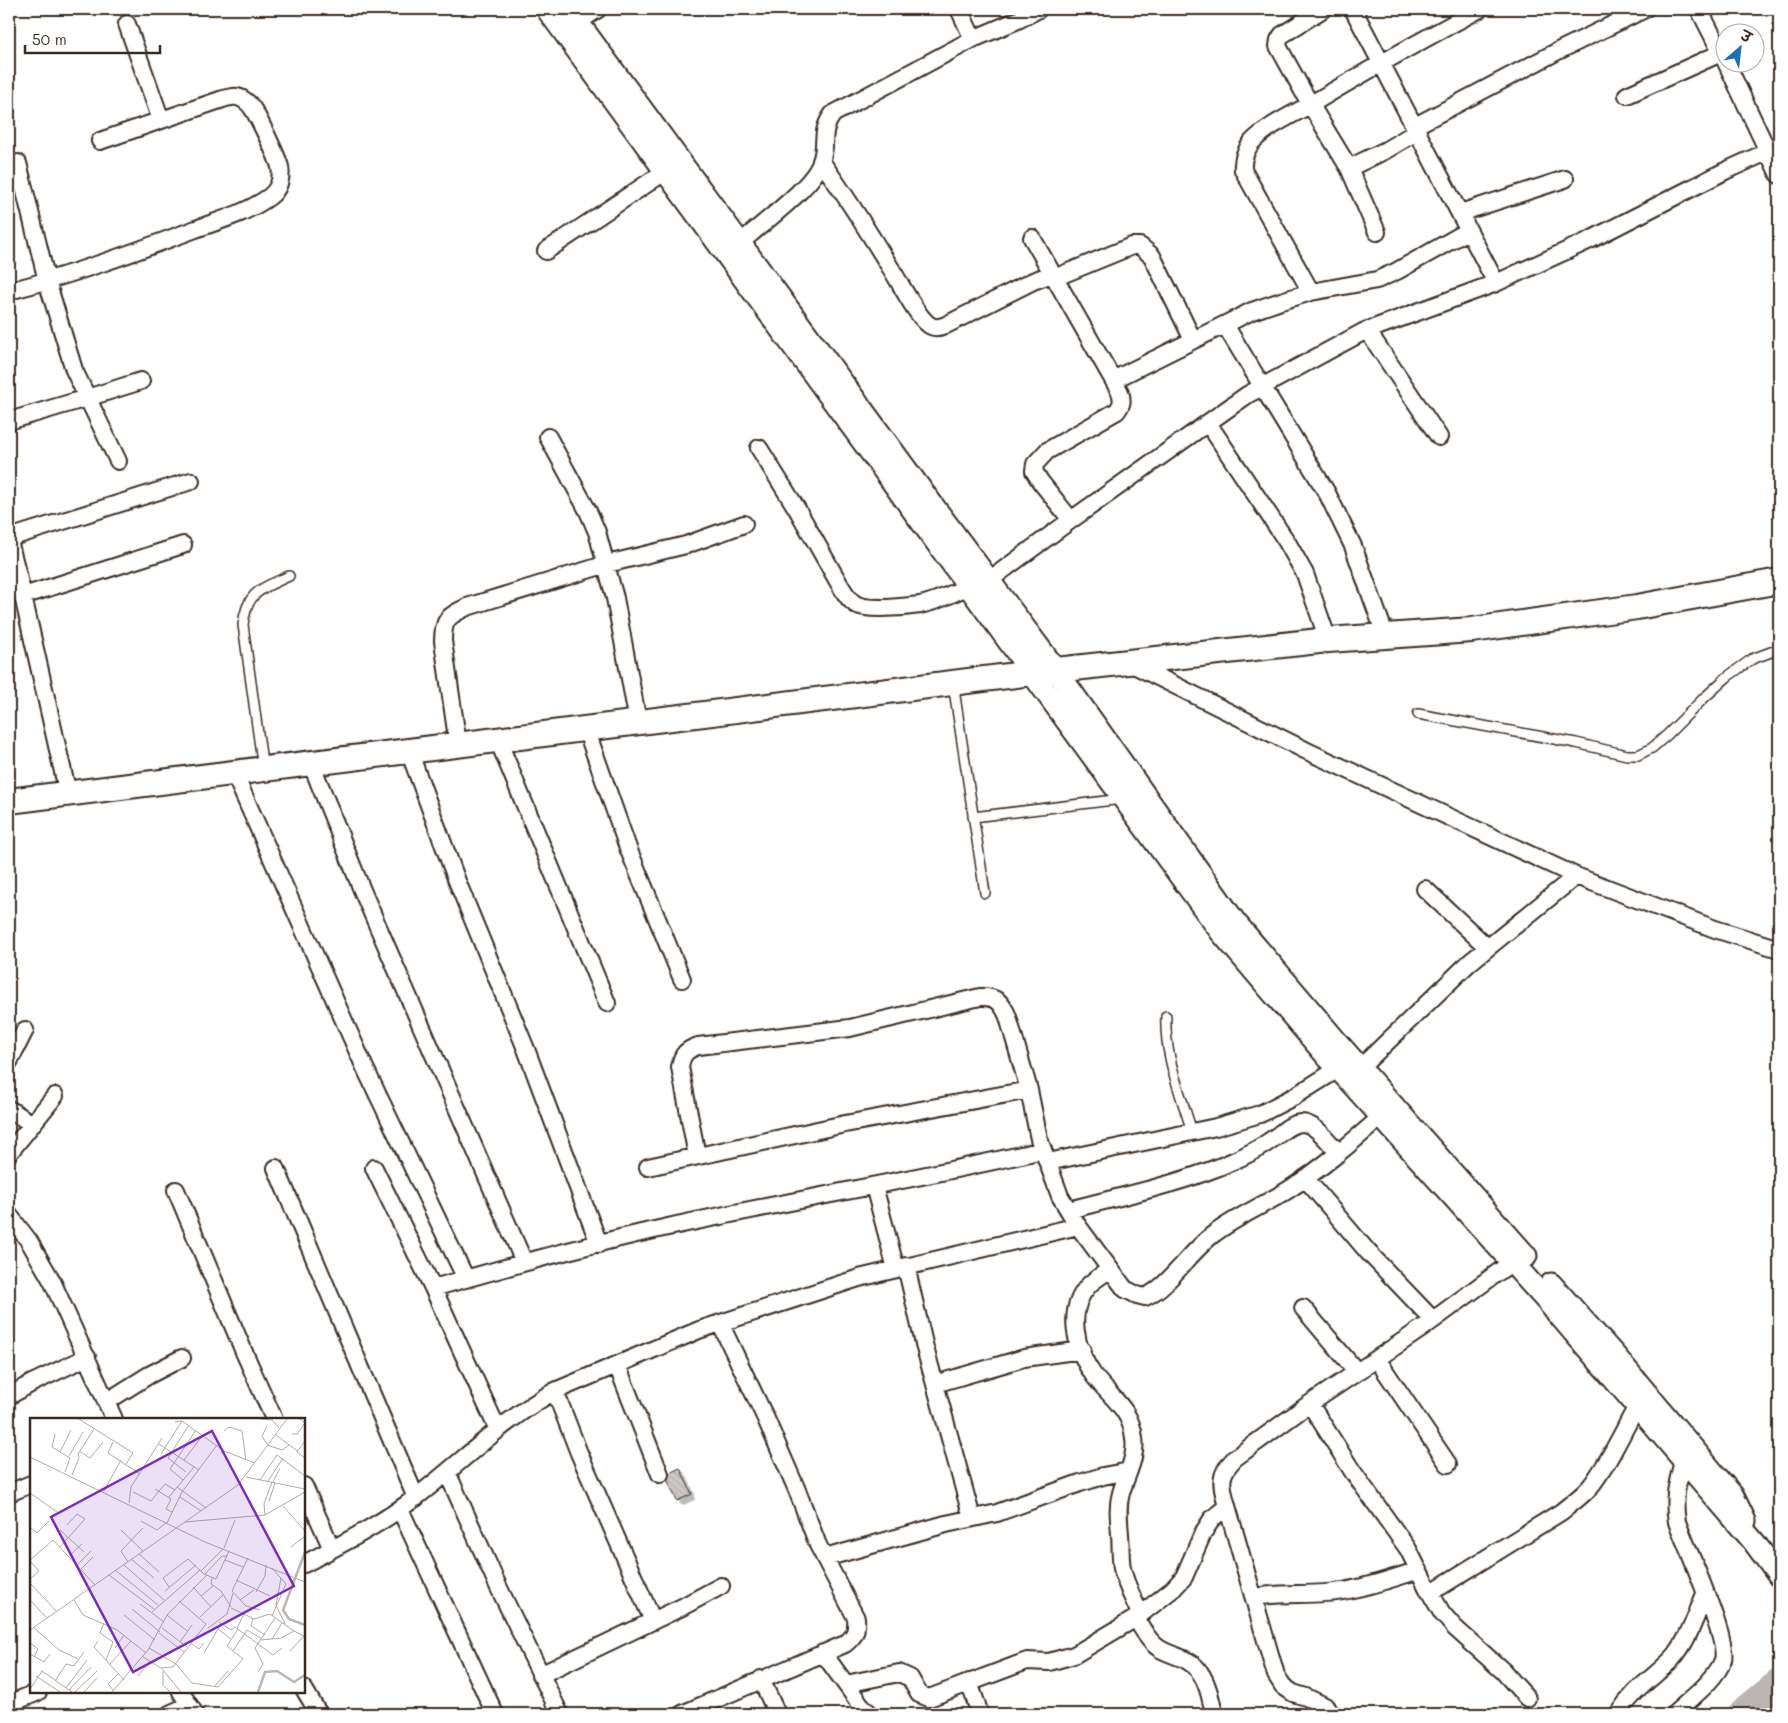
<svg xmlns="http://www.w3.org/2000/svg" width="1788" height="1723" font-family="Mali,'Playpen Sans Deva',sans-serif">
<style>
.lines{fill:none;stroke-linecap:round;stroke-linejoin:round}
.river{stroke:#bcb6b3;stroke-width:32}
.building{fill:url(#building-back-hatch);stroke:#3b2a1e;filter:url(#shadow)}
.service-casing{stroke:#3b2a1e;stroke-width:12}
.minor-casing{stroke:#3b2a1e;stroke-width:20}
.tertiary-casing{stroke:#3b2a1e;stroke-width:25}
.secondary-casing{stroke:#3b2a1e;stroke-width:28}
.service{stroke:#fff;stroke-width:9}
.minor{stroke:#fff;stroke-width:16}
.tertiary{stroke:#fff;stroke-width:21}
.secondary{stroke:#fff;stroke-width:24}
.inset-river{fill:none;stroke:#bcb6b3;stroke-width:2.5}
.inset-road{fill:none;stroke:#b1aaa5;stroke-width:1}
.view{fill:#7b2cbf;fill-opacity:0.15;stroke:#7b2cbf;stroke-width:2.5}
.inset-edge{fill:none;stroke:#3b2a1e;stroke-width:2.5}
</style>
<defs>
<pattern id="building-back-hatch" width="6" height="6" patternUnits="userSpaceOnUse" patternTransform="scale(1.25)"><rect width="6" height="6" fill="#cfcac7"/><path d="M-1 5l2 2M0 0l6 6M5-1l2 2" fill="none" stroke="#b3aeaa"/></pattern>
<filter id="shadow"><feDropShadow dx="4.5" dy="4.5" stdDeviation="0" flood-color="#0004"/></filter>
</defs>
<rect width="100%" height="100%" fill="#fff"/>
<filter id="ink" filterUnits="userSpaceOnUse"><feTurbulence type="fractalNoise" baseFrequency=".02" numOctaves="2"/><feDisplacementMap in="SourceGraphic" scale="10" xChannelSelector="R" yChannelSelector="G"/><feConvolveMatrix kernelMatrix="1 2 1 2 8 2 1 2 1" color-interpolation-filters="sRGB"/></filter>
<g filter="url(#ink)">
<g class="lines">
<path class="river" d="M1744,1714l35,-29"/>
</g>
<path class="building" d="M680,1468l12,26 -15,7 -12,-26z"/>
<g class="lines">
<defs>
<path id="service" d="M953,683l32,210
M1418,714l158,29 51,12h11l14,-7 15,-13 36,-36 24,-22 25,-18 27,-10
M263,769l-20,-144c4,-34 18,-36 46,-49
M973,817l149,-18
M1166,1016c-2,40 15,78 26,116"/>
<path id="minor" d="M959,9l14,30
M1323,9l-41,26 -3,5 -1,6 32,58 39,64 28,64
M1353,9l143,274
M1699,9l27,53
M578,22l20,-13
M127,24l34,96
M1726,62l53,113
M1627,95l94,-42
M1415,126l143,-75 87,-42
M821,161c25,35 47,70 69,106 10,15 25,47 38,57 6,5 12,3 18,1l87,-44 19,-7
M18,163l29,118 27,89 44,91
M1349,168l37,-18 32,-19
M1460,213l105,-34
M1032,238l88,154c3,9 2,12 -3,19l-70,40 -12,13 -1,7 6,10 31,39
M740,243c20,-18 74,-57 81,-81 7,-20 -2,-29 12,-48l140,-75 45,-19 21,-11
M546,251l120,-80
M1054,278l78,-32h8l12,10 41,84
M9,291c63,-16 123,-38 184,-61 25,-9 54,-17 76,-33 10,-7 13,-19 11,-30 -2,-9 -22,-51 -28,-59 -1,-2 -5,-6 -8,-8 -7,-5 -14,-3 -21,-1l-123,42
M1311,292l-68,-122c-1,-11 2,-19 9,-28 15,-16 42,-28 61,-39 55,-33 111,-64 167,-94
M1225,325l102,168 26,53 33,91
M1367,330l72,107
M1113,380l139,-69 29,-10 30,-9 66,-12 20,-9 71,-40
M9,421l78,-23 54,-17
M1208,423l79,119 18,32 23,66
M548,437l40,74 9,21 18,66 23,124
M759,448l38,61 43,76c4,7 8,14 15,19 12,7 51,3 65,1 17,-3 32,-12 48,-18
M9,538l182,-57
M9,541l11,42 48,211
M980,587l91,-67 176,-125 116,-63 133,-49 94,-43 135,-69 44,-20
M23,596l160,-51
M1128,662l179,89 269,125 139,53 64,20
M586,729l42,119 54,131
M498,740l109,263
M458,745l-15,-104c0,-22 5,-25 24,-34l140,-43 79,-19 58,-21
M409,751l48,130 69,168 73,195
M311,763l51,127 162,372
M234,773l131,295 101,211
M1425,889l62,58
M9,1062l16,-32
M1360,1068l109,-105 107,-87
M9,1109l23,15
M9,1153l46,-57
M697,1156l-17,-89c2,-13 6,-17 18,-21l152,-18 130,-31c16,-1 22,5 28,20l21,73 10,49 21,57 18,30 47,63 12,6 8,2c24,-10 47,-48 70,-64 23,-17 49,-28 73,-43 33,-21 63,-47 93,-73
M1048,1162l168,-35 44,-13 35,-18 43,-27
M648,1167l197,-43 184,-34
M276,1168l140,330
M374,1168l59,120 65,142
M1305,1178l63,74 65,68
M874,1186l22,83
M176,1190l68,162 30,67
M1069,1210c52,-14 112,-26 162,-48 14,-6 28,-13 40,-22 10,-6 17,-16 30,-17 15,0 28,20 38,30
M9,1215l20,26 23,40 62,138
M906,1266l19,82 47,170
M1110,1269c-6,5 -15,10 -21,16 -24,25 -13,66 5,91 17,22 37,33 40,62 3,20 -8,37 -13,55 -4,14 -2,27 -1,41 1,12 0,23 2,34 3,16 12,32 18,46
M433,1288c78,-22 156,-44 235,-61 125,-27 251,-48 375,-77
M1303,1308l54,64
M1377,1359l71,105
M617,1365l43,109
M935,1384l89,-26 58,-8
M555,1391l24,62 74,168
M9,1396l23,-13 55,-26
M106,1402l43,-27 33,-17
M1310,1404l43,68 55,77 20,40 14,24 13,15 48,43 24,27
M447,1472l51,114 62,128
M304,1486l28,63
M9,1493l22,-9
M400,1509l95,205
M825,1558l121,-34 51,-11 83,-30 23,-7 26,-5
M304,1564c38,-20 77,-40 111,-66 47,-36 89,-79 140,-107l144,-61 160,-52 219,-52
M1430,1593l131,-81c10,-8 21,-16 29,-25 19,-24 32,-54 47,-81
M1254,1597c30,-5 60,-1 89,-6 26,-4 51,-13 76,-21
M1136,1618c7,12 14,26 26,32 13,7 28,8 37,21 9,12 12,29 15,43
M823,1653l38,52 9,9
M540,1675l142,-68 39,-21
M761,1679l16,35
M969,1682l11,32
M846,1684l53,-11 11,5 9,16 10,4 98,-37 22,1 25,-7 62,-37 37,-29 11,-12 19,-44 9,-14 15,-13
M304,1689l15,25
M181,1692l14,22
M9,1704l29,-12
M169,1714l20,-9
M682,1714l163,-70c10,-8 12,-13 11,-26l-38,-73 -21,-55 -31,-71 -46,-96
M1332,1714l-7,-8 -19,-9 -13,-4 -10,-7 -7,-11 -49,-169c-6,-22 -9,-31 8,-48l70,-51 116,-78 91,-67
M1618,1714c17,-26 34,-35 54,-55 16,-17 24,-44 33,-65
M1674,1714c15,-14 42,-34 49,-54 6,-20 -37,-114 -46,-138 -4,-24 0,-38 6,-61"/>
<path id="tertiary" d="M547,9l674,923 104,122 221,246 208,242 25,34
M568,9l354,482 134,179 179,252 102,120 189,214
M1551,1284l65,73 117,139 12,25"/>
<path id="secondary" d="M9,801l1047,-131 272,-30 144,-10 165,-23 142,-26"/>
</defs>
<use href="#service" class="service-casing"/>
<use href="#minor" class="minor-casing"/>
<use href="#tertiary" class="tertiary-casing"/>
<use href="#secondary" class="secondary-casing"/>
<use href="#service" class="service"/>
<use href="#minor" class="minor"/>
<use href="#tertiary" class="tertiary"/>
<use href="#secondary" class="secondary"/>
</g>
</g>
<g transform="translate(30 1418)">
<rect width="275" height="275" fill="#fff"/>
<path class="inset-river" d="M275,134l-22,58 6,9 16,6M228,274l7,-20 12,-1 17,11 11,-7"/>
<path class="inset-road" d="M49,1l54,34 -7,11M231,1l11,1 7,8M145,4l7,-1 42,30 31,12M237,8l-5,10 5,8M194,13l5,-4 13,4 4,29M25,16l-3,13 18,11 -5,14M245,16l14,11M262,16h5l8,-11 -5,-4M275,23l-8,11 8,6M83,24l-5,11 32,21M129,26l40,26M237,27l15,5 7,-5 9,6M49,33l11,7 13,-16M30,34l11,-22M131,36l21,-33M39,38l14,-24M0,39l175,85 100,40M154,42l19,-25M156,54l-18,-14 21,-33M42,57l7,-17 -1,-4 16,-25M216,59l59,12M153,62l-13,-11 26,-39M230,62l17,-25 28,21M238,63l15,-23M243,64l7,-14M147,69l29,21M125,71l16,10 -5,10 6,3M74,73l17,-31M129,73l6,-7 10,6M103,74l18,9 8,-10M0,75l27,19M139,79l25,-30M150,79l21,14M239,83l6,-18M99,85l2,-16 31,-49M253,88l22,25M235,97l-1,-11 8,-22M111,103l16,9 9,-7M155,104l80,-7 40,-23M137,105l15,-31 35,-47M0,109l7,6 12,-12M30,112l24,22M91,112l22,21M30,129l25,-28 -8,-5 -10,11M261,129l14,-11M194,130l11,-28M109,136l20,18M39,138l13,-12M218,140l-16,33 14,15 14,4M101,141l23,19M0,142l23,-20 42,45M195,142l18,7M0,143l9,10 -9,8M98,144l-7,-11 22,-23M47,147l14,-14M94,147l40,35M51,151l12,-12M85,152l43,35M171,153l22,-22M175,156l17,-18h5M79,157l45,34M182,160l-1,6 10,7 10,16M251,160l-5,27 9,19M206,162l34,16M0,165l27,29M139,169l-6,-9 25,-19 16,15 12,5 13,-28M163,169l18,20M135,173l31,-26M226,174l9,-16 1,-11M171,178l12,-10M0,182l17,18M44,182l9,15 34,15 29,23M210,182l14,-10M110,186l24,18M201,190l23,11 16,-5 24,17 -13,7 -20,2M102,191l28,23M122,194l48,-42M94,197l31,25M137,197l20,16M242,198l14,-32 -14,-16M170,199l23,-22M223,200l-2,8 14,9M189,204l12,8 4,-3 38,28 9,-7M74,205l-4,10 13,9 -7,18M3,209l26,23 19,9M132,210l25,19M178,210l19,-14 6,-21M207,210l7,-14M188,211l13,10M0,212l208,-145 49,-66M129,215l25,19M242,221l10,-16M68,223l-4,6 30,33M150,224l12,-17M0,225l8,6 -4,8M161,225l8,6 5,-6M85,230l9,-13M119,230l27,16 16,19 26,4 25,-28 -16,-13 11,-17M203,233l14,-21 15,9M260,233l14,-15 -10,-5M174,235l17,-29M0,236l14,8 6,-8M113,239l18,11 12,-1 33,-43 -27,-23M79,247l22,-24M132,251l19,23M133,253v14l7,7M228,254l5,-8 -8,-16 20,-30M6,258l24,16M108,258l12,-15M25,263l11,-17 8,2 10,-14M185,268l13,-15M36,270l21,-28M0,271l12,-18 30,21M39,272l22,-23M84,273l-6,-7 10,-10M45,274l22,-21M54,274l13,-14M82,274l36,-42 19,-35 40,-40"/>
<path class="view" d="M182,13l82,155 -161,86 -82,-155z"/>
<rect width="275" height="275" class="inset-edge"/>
</g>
<rect width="1788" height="1723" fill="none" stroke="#fff" stroke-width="30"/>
<rect x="15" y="15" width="1758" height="1693" fill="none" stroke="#3b2a1e" stroke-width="2" filter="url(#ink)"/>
<g transform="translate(1740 48) rotate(28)"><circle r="24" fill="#ffffff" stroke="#b1aaa5"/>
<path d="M0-4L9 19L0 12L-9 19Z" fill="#1f6fb2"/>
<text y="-8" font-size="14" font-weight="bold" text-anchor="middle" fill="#3b2a1e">उ</text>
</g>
<path d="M25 45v8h135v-8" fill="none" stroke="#3b2a1e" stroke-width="2.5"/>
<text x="32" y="45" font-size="15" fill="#3b2a1e" stroke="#ffffff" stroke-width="4" paint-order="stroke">50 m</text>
</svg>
